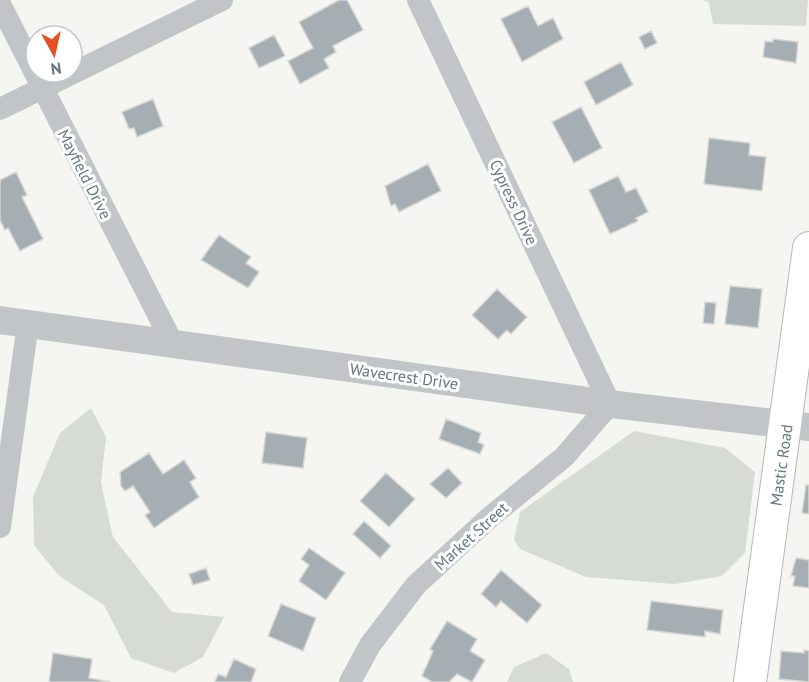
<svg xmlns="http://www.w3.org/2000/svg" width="809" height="682" font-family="'PT Sans',sans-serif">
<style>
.green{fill:#d6dcd3}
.building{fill:#a5aeb3;stroke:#d7d7d4;stroke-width:1.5}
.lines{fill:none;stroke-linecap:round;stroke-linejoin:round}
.secondary-casing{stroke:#b3b8bd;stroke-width:34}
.minor{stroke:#c1c5c8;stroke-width:22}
.tertiary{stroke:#c1c5c8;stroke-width:28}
.secondary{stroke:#fff;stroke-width:32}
.labels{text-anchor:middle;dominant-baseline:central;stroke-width:6;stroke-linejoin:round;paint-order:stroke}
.street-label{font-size:16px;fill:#647583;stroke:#fff}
</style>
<rect width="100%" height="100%" fill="#f5f5f2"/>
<path class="green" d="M702,0h106l-2,26 -93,-2 -4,-21z
M91,408l15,29 -5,46 12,54 59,75 52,5 -21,40 -29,16 -43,-15 -27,-53 -45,-29 -25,-31 -1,-48 27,-64z
M634,431l91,17 30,24 -10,81 -23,23 -47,8 -89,-7 -66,-28 -6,-9 6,-28z
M546,653l23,16 4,13h-66l7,-15z"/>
<path class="building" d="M339,0h8l16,30 -30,16 3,6 -12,7 5,9 -29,16 -12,-23 25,-13 -14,-26z
M528,6l10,20 15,-8 10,21 -41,23 -21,-43z
M651,31l6,12 -12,6 -6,-12z
M274,35l11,21 -26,12 -10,-20z
M773,39l25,3 -2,21 -33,-6 2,-16 8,1z
M621,62l12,23 -37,20 -12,-23z
M153,99l10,27 -26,11 -3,-9 -5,1 -7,-17z
M581,107l21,41 -28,15 -22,-41z
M709,138l41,5 -1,12 17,2 -4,34 -58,-7z
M428,164l13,27 -42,21 -4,-8 -4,2 -6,-20z
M16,172l11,23 -5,2 21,42 -23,12 -12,-23 -3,2 -5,-10v-40z
M618,176l8,16 10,-4 12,24 -12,6 2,3 -28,13 -21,-44z
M219,235l32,22 -5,6 13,9 -11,16 -47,-28z
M730,286l32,3 -4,39 -33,-4z
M497,289l30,28 -16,17 -4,-4 -9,9 -26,-24z
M705,302l11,1 -2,21 -11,-1z
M446,419l35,14 -3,9 6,3 -4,9 -41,-15z
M266,432l41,6 -4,30 -41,-5z
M149,453l14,21 21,-14 12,18 -6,4 9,15 -45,31 -9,-13 5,-3 -17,-26 -8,5 -4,-5 -1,-14z
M448,468l14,15 -16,15 -16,-14z
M386,473l29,26 -26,28 -29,-26z
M806,485h3v29l-7,-1z
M364,521l27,25 -11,12 -27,-24z
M309,548l36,25 -19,27 -27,-19 10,-16 -8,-6z
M796,558l13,2v28l-16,-2 2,-10h-4z
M206,568l4,12 -17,5 -4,-11z
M501,570l41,35 -15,18 -26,-22 -5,6 -15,-13z
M651,601l72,9 -3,24 -15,-3v6l-58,-7z
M281,604l35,14 -13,33 -35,-15z
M447,621l30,18 -7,12 15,9 -13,22 -15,-8 -8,8h-17l-10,-6 11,-25 -3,-2z
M804,650l5,1v31l-30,-3 2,-28 23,2z
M53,653l39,6 -3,19 22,4h-62z
M234,659l22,10 -5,13h-36l3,-8 8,3z"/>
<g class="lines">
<defs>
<path id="secondary" d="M750,682l59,-434"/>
</defs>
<use href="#secondary" class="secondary-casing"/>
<path class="minor" d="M0,4l173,340
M0,109l222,-109
M0,527l28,-204
M350,682l20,-37 46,-60 73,-67 75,-61 46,-53 -192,-404"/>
<path class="tertiary" d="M0,320l610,84 199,23"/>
<use href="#secondary" class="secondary"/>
</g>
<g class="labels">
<g class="street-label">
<text transform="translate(85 174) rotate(63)">Mayfield Drive</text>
<text transform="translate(514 202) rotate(65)">Cypress Drive</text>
<text transform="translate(404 376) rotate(8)">Wavecrest Drive</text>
<text transform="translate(781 465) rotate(-82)">Mastic Road</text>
<text transform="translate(471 536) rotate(-42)">Market Street</text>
</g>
</g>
<g transform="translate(54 54) rotate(172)"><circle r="28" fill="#ffffff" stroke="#c1c8cd" stroke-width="1.5"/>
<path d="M0-4.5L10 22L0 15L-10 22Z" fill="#e35024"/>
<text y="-9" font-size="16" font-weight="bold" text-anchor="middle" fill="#647583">N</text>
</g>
</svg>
